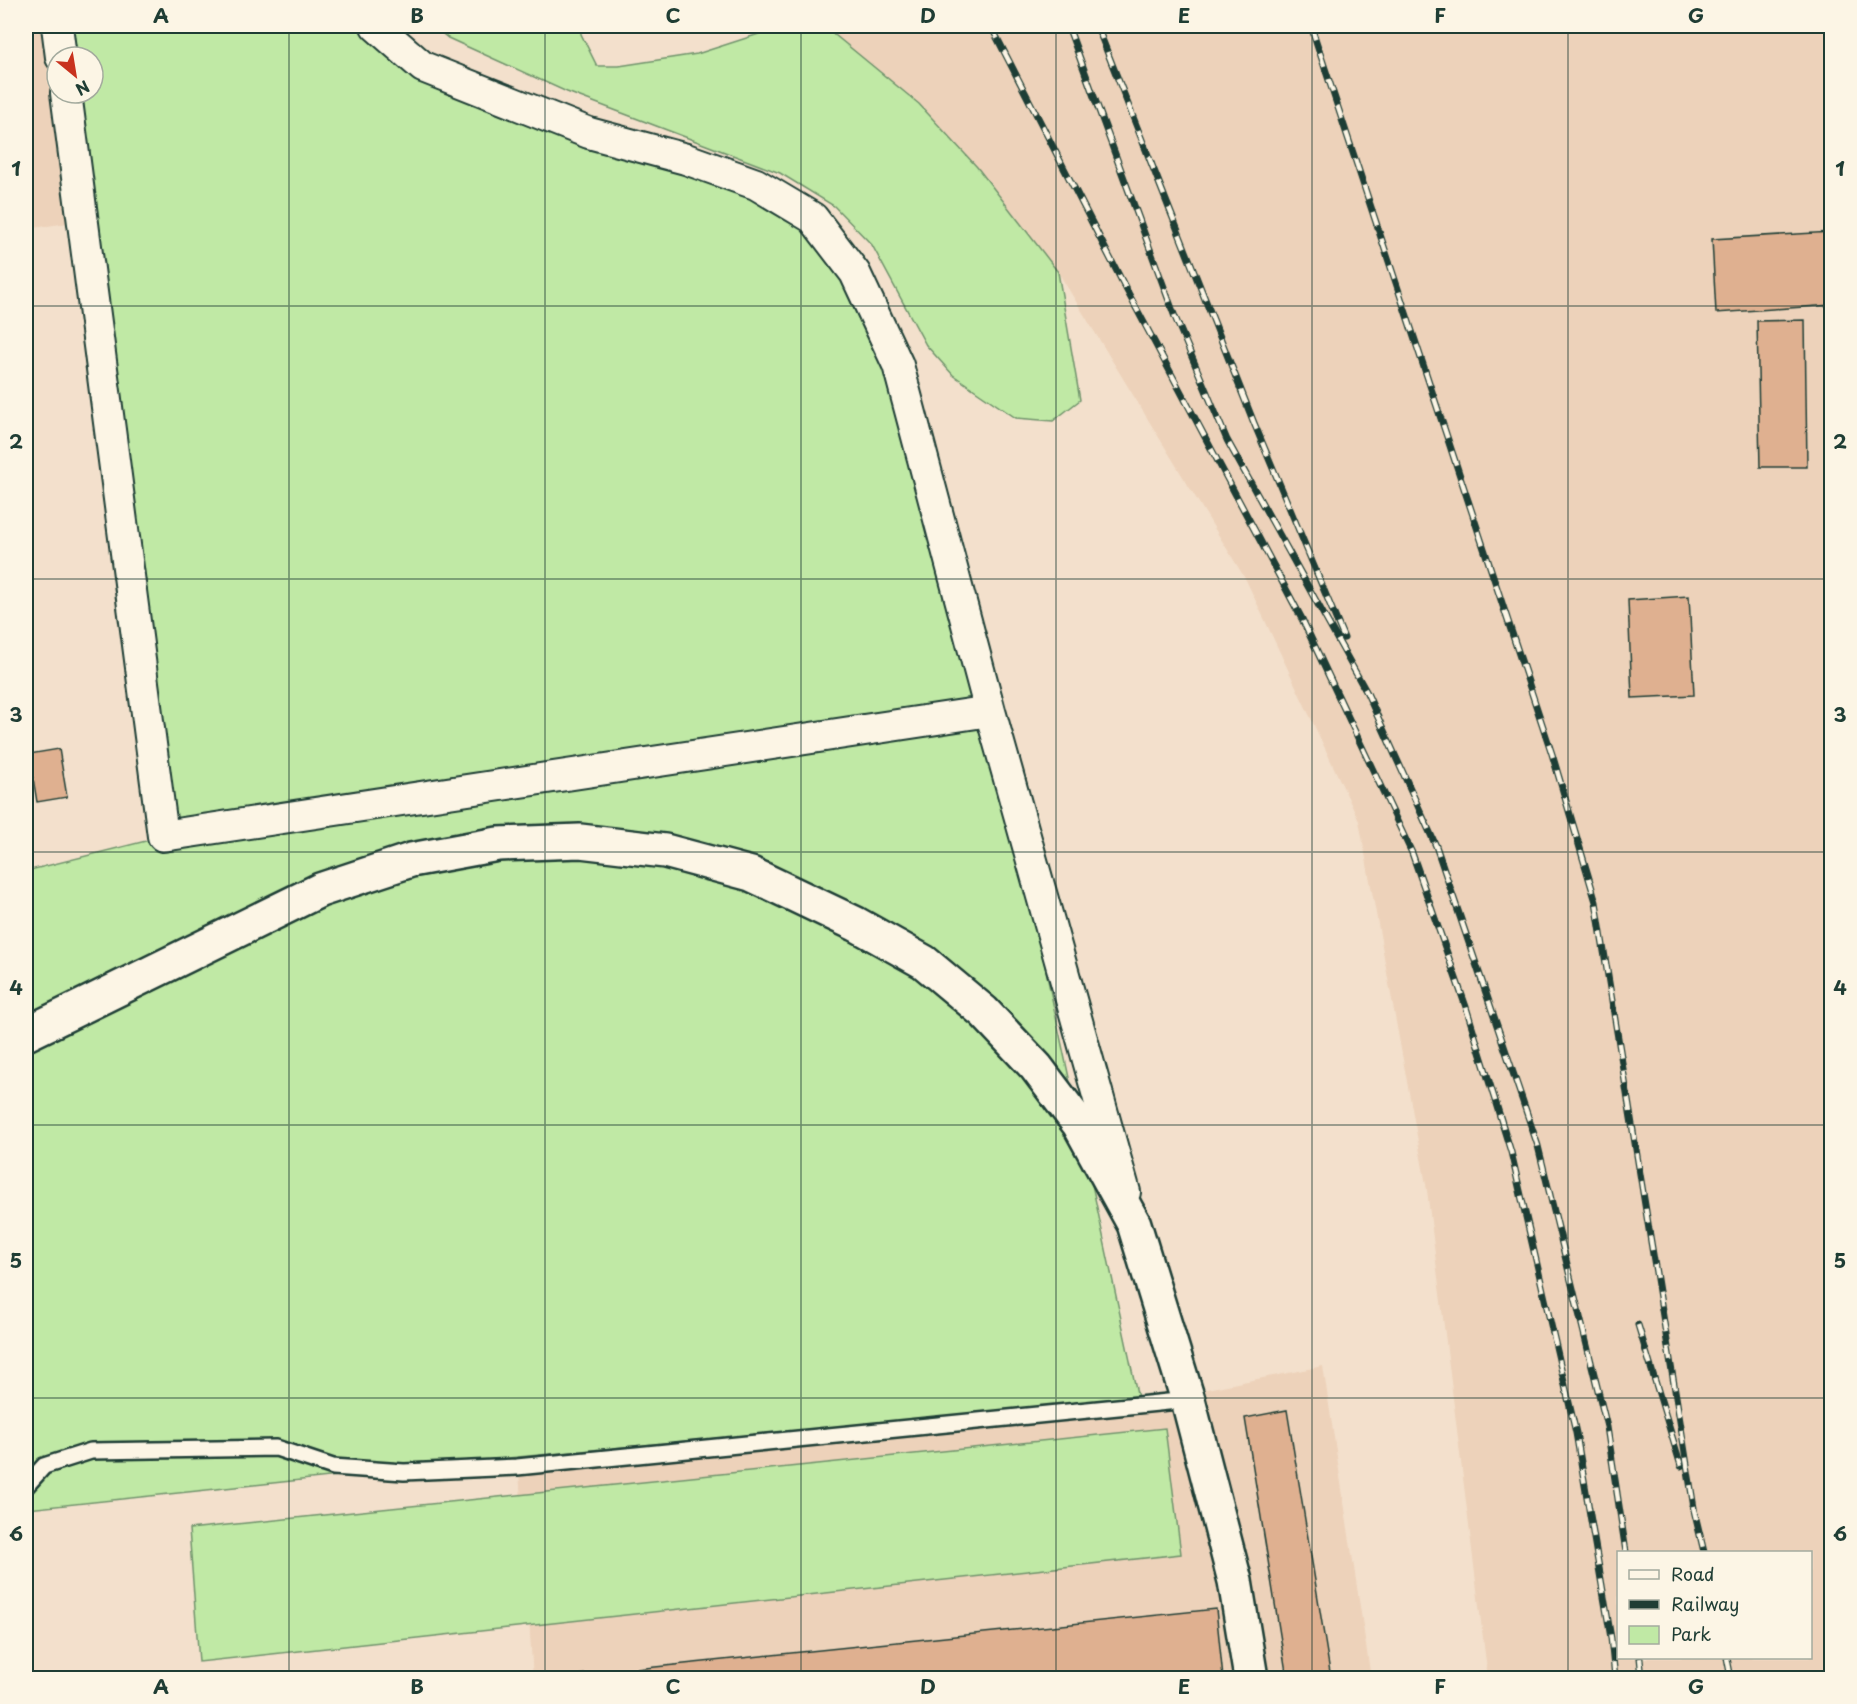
<svg xmlns="http://www.w3.org/2000/svg" width="1857" height="1704" font-family="'Playpen Sans',sans-serif">
<style>
.built{fill:#edd2ba;fill-rule:evenodd}
.green{fill:#c0e9a5;stroke:#70936c;stroke-width:1.5}
.building{fill:#dfb090;stroke:#1f3d34;stroke-width:1.5}
.lines{fill:none;stroke-linecap:round;stroke-linejoin:round}
.lane-casing{stroke:#1f3d34;stroke-width:20}
.street-casing{stroke:#1f3d34;stroke-width:34}
.secondary-casing{stroke:#1f3d34;stroke-width:38}
.lane{stroke:#fcf5e5;stroke-width:15}
.street{stroke:#fcf5e5;stroke-width:30}
.secondary{stroke:#fcf5e5;stroke-width:33}
.rail-casing{stroke:#1f3d34;stroke-width:7}
.rail{stroke:#fcf5e5;stroke-width:4.5;stroke-dasharray:14;stroke-linecap:butt}
.grid{fill:none;stroke:#1f3d34;stroke-width:1.5;stroke-opacity:0.55}
.neatline{fill:none;stroke:#1f3d34;stroke-width:2}
.grid-label{font-size:20px;text-anchor:middle;font-weight:bold;fill:#1f3d34}
</style>
<rect width="100%" height="100%" fill="#f3e0cc"/>
<filter id="ink" filterUnits="userSpaceOnUse"><feTurbulence type="fractalNoise" baseFrequency=".0167" numOctaves="2"/><feDisplacementMap in="SourceGraphic" scale="12" xChannelSelector="R" yChannelSelector="G"/><feConvolveMatrix kernelMatrix="1 2 1 2 8 2 1 2 1" color-interpolation-filters="sRGB"/></filter>
<g filter="url(#ink)">
<path class="built" d="M26,26h31v67l25,128 -56,8z
M828,26h1003v1652h-343l-61,-488 -68,-369 -113,-241 -188,-308 -81,-105 -58,-63 -89,-73zM1618,1552h192v106h-192z
M1323,1366l48,312h-838l-15,-221 620,-59 69,-9z"/>
<path class="green" d="M57,26h319l47,41 333,117 99,89 135,438 148,687 -620,59 -490,52 -2,-638 136,-34 -96,-744h27v-36h-32z
M433,26h148v8l16,32h22l78,-12 68,-22 65,-1 89,73 58,63 81,105 22,128 -27,21 -37,-3 -63,-43 -27,-30 -54,-100 -38,-39 -54,-33 -213,-81 -119,-54z
M1165,1428l16,126 -982,108 -10,-133z"/>
<path class="building" d="M1832,232v73l-116,8 -4,-74z
M1805,320l2,147h-47l-3,-146z
M1689,596l5,99 -62,3 -4,-98z
M59,749l8,48 -30,5 -8,-48z
M1287,1410l44,268h-44l-42,-260z
M1216,1609l7,69h-674z"/>
<g class="lines">
<defs>
<path id="lane" d="M26,1486l18,-20 47,-15 185,-3 57,19 71,5 113,-5 671,-67"/>
<path id="street" d="M57,26l4,31
M376,26l47,41 166,66 97,26 70,25 57,34 42,55 43,92 92,346 135,481
M66,93l97,743 827,-125"/>
<path id="secondary" d="M26,1034l294,-144 91,-30 87,-16 82,-3 85,10 86,23 105,50 68,38 60,50 52,55 43,57 55,100 54,176 47,181 16,97"/>
</defs>
<use href="#lane" class="lane-casing"/>
<use href="#street" class="street-casing"/>
<use href="#secondary" class="secondary-casing"/>
<use href="#lane" class="lane"/>
<use href="#street" class="street"/>
<use href="#secondary" class="secondary"/>
<defs>
<path id="rail" d="M991,26l134,261 177,332 110,234 54,154 45,145 65,281 35,205 4,40
M1068,26l107,291 52,123 140,253 69,153 102,300 69,281 19,125
M1097,26l157,397 90,215
M1311,26l241,728 44,148 99,612
M1638,1325l43,141
M1693,1506l11,46
M1640,1658l2,20
M1727,1658l4,20"/>
</defs>
<use href="#rail" class="rail-casing"/>
<use href="#rail" class="rail"/>
</g>
</g>
<path class="grid" d="M289,26v1652M545,26v1652M801,26v1652M1056,26v1652M1312,26v1652M1568,26v1652M26,306h1806M26,579h1806M26,852h1806M26,1125h1806M26,1398h1806"/>
<rect width="1857" height="1704" fill="none" stroke="#fcf5e5" stroke-width="66"/>
<rect x="1617" y="1551" width="195" height="108" fill="#fcf5e5" stroke="#a4ab9e" stroke-width="1.5"/>
<rect x="1629" y="1570" width="30" height="9" fill="#fcf5e5" stroke="#a4ab9e" stroke-width="1.5"/>
<text x="1671" y="1581" font-size="18" fill="#1f3d34">Road</text>
<rect x="1629" y="1600" width="30" height="9" fill="#1f3d34" stroke="#a4ab9e" stroke-width="1.5"/>
<text x="1671" y="1611" font-size="18" fill="#1f3d34">Railway</text>
<rect x="1629" y="1626" width="30" height="18" fill="#c0e9a5" stroke="#a4ab9e" stroke-width="1.5"/>
<text x="1671" y="1641" font-size="18" fill="#1f3d34">Park</text>
<g transform="translate(75 75) rotate(150)"><circle r="28" fill="#fcf5e5" stroke="#a4ab9e" stroke-width="1.5"/>
<path d="M0-4.5L10 22L0 15L-10 22Z" fill="#c8321e"/>
<text y="-9" font-size="16" font-weight="bold" text-anchor="middle" fill="#1f3d34">N</text>
</g>
<rect x="33" y="33" width="1791" height="1638" class="neatline"/>
<g class="grid-label">
<text x="161" y="23">A</text>
<text x="417" y="23">B</text>
<text x="673" y="23">C</text>
<text x="928" y="23">D</text>
<text x="1184" y="23">E</text>
<text x="1440" y="23">F</text>
<text x="1696" y="23">G</text>
<text x="16" y="176">1</text>
<text x="1840" y="176">1</text>
<text x="16" y="449">2</text>
<text x="1840" y="449">2</text>
<text x="16" y="722">3</text>
<text x="1840" y="722">3</text>
<text x="16" y="995">4</text>
<text x="1840" y="995">4</text>
<text x="16" y="1268">5</text>
<text x="1840" y="1268">5</text>
<text x="16" y="1541">6</text>
<text x="1840" y="1541">6</text>
<text x="161" y="1694">A</text>
<text x="417" y="1694">B</text>
<text x="673" y="1694">C</text>
<text x="928" y="1694">D</text>
<text x="1184" y="1694">E</text>
<text x="1440" y="1694">F</text>
<text x="1696" y="1694">G</text>
</g>
</svg>
